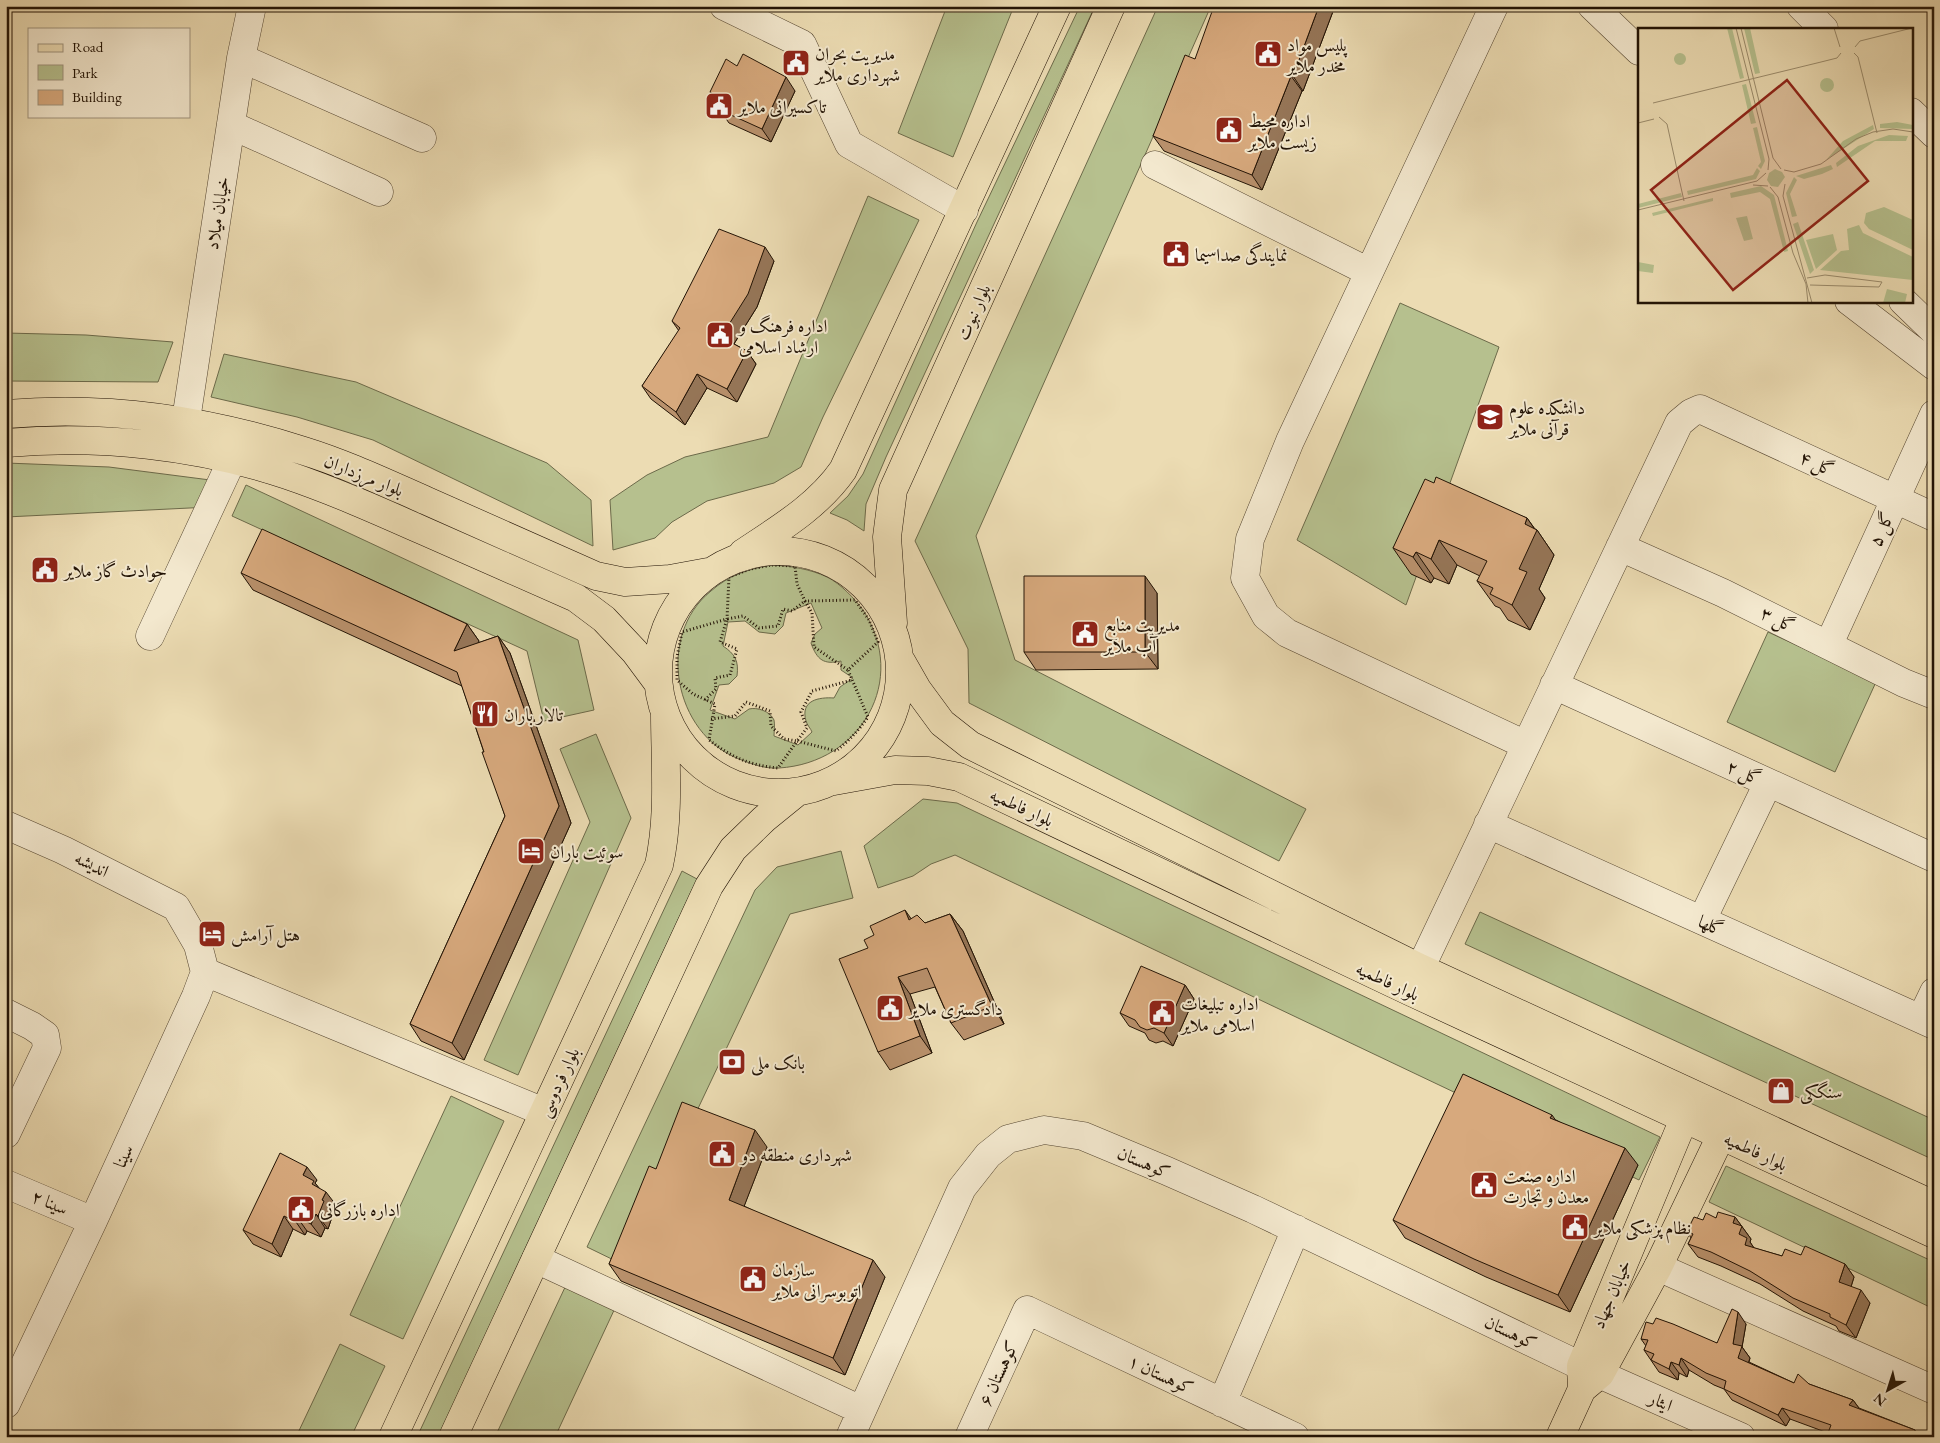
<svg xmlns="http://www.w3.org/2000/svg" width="1940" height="1443" font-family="'EB Garamond',Amiri,serif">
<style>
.green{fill:#b6c08e;stroke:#6c6a4a;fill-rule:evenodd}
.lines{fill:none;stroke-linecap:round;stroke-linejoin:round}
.minor-casing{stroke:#544530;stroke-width:29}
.major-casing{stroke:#221305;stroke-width:29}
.path{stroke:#221305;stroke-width:3;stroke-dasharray:1 2.5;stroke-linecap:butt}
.minor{stroke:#f3e8ce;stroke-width:28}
.major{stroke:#ecdcb3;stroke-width:28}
.wall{fill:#b9916c;stroke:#221305}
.shaded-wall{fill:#967658;stroke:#221305}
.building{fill:#d7a97d;stroke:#221305}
.labels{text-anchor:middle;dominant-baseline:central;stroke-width:4;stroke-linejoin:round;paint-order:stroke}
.poi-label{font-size:18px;fill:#221305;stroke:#f3e8ce;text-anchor:start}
.street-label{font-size:18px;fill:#221305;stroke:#f3e8ce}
.inset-road{fill:none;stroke:#9b8c6d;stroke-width:1}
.view{fill:#8f2418;fill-opacity:0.15;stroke:#8f2418;stroke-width:2.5}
.inset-edge{fill:none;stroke:#221305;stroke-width:2.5}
</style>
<rect width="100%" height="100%" fill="#ecdcb3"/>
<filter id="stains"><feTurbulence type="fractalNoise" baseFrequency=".004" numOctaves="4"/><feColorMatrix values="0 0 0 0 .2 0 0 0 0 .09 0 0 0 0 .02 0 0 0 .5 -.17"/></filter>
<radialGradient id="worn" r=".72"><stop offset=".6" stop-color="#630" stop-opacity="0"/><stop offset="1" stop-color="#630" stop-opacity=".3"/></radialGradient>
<path class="green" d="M947,6h67l-61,151 -55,-24z
M1080,6h15l-209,451 -20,47 -2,27 -17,-11 -17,-7 18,-17 15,-22 114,-252z
M1158,6h53l-235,530 39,124 291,149 -27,52 -310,-158 -1,-54 -53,-108z
M868,196l51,24 -96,197 -22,50 -27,16 -67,18 -35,21 -17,16 -42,12 -3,-50 37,-25 38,-18 83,-20z
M1400,303l99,44 -93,258 -109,-65z
M6,333l80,2 87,7 -15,40 -152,-1z
M224,354l132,28 191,81 44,37 2,46 -220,-106 -76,-23 -86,-20z
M6,463l103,4 109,14 -8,26 -204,10z
M246,485l332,155 16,70 -50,11 -17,-70 -295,-135z
M772,565c19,1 38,4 55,12 14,7 27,21 36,33 46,70 -2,153 -84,158 -14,1 -27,-4 -40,-9 -65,-25 -84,-123 -28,-168 18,-16 38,-22 61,-26zM811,603l11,25 -7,6 -4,9c6,17 13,22 30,18v9l12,8 -13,9 -6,11c-15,-1 -34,2 -28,23 1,4 5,8 6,11l-14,13 -24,-9c0,-5 1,-11 0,-16 -4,-9 -17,-13 -25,-11l-14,10 -25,-9 9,-25 10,-1 8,-8c2,-15 -2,-22 -14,-30l5,-24 17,-1 14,11 16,2 8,-8 3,-13z
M1768,632l108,50 -41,90 -108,-50z
M596,734l35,84 -113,257 -34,-15 106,-238 -30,-73z
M923,799l34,4 703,334 -21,43 -684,-325 -24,9 -18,12 -35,12 -14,-42z
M841,851l12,47 -63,16 -166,351 -37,-18 168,-357 22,-23z
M682,871l15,8 -259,558h-21z
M1480,912l454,208v40l-469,-216z
M451,1096l53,25 -101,218 -53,-24z
M1726,1166l208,96v47l-225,-107z
M567,1283l49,23 -61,131h-60z
M340,1344l45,22 -34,71h-55z"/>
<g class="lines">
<defs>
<path id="minor" d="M724,6l78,38 47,100 115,66
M1494,6l-204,435 -40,98 -5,39 21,38 21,17 239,112
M1592,6l47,45
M1801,6l23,23
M241,58l181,80
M1911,112l23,22
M231,125l148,67
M1155,165l214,107
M1849,301l85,65
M1903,301l31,30
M186,420l55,-362 11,-52
M1620,547l103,46 181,90 30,12
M150,636l82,-176
M1829,644l105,-230
M1554,685l380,173
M1488,824l446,201
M6,825l57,25 113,57 22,38 7,27 -9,24 -103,225 -87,183
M1702,920l66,-137
M205,972l339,140
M1410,990l269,-567 12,-10 9,-4 234,108
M6,1013l26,13 13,9 2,13 -41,86
M1921,1019l13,-27
M6,1184l87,37
M536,1259l325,151
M1658,1267l276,123
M1222,1403l74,-174
M850,1437l112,-249 26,-33 20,-16 36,-9 39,6 84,35 86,38 328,157 160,71
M969,1437l58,-127 268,127"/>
<path id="major" d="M6,414c101,-9 202,6 298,37 42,13 82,32 123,50 56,25 112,50 169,75l29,6 45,-3 38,-7
M6,443c94,-8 192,2 281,32 47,16 92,36 137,56 51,22 101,45 152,67l28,21 31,33 23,31
M658 672a121 121 0 1 1 242 0a121 121 0 1 1-242 0Z
M743,553c36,-24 75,-47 100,-83l214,-464
M893,623l-6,-86 6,-47 218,-484
M901,661l16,28 25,34 28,22 450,223 514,237
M834,781l61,-11 33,1 31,6 450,214 525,243
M1582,1389l-1,-23 110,-264
M393,1437l266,-572c11,-50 6,-101 6,-151
M453,1437l256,-551 24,-37 31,-30 32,-26
M1560,1437l22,-48 18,-15 58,-107 71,-148"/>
</defs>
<use href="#minor" class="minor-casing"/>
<use href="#major" class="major-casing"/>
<path class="path" d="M772,565l23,1 2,18 8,17 50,-1 14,20 9,22 -30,28 20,47c-9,13 -19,24 -32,34l-39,-10 -19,27c-29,-3 -45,-10 -69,-28l6,-36 -22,-10 -16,-14v-23l5,-25 45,-13 2,-42 21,-8z
M705,700l11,-11 -1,-11 15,-3 7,-26 -17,-7 7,-23 16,-3 16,12 19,-2 5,-17 9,2 13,-10 7,12 2,34 34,23
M711,719l24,-3 11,-14 24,9 1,15 13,13 13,2 10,-13 -6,-16 11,-21 40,-11"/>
<use href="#minor" class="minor"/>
<use href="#major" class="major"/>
</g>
<path class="wall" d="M1335,6l-32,85h-1l-40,99 -98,-39 -11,-15 42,-77z
M737,66l58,25 -24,51 -42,-19 -9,-13 1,-3 -2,-1 -9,-14z
M774,261l-17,46 -23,37 13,7 9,13 -19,38 -30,-14 -22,37 -34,-26 -9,-13 37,-55 -7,-10z
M1434,483l93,35 8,11 2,1 17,25 -15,34 6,9 -15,32 -22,-10 -8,-12 -5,-2 -18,-25 3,-5 -23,-11 -8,19 -15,-6 -3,5 -20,-9 -18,-26z
M241,573l226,51 12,17 -1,2 20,-7 12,17 61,170 -107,237 -43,-19 -11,-17 95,-208 -43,-130 -209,-96z
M1157,593l1,76 -122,1 -12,-18z
M950,914l13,17 41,93 -40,16 -13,-17 -16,-36 -25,7 22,59 -42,17 -12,-18 -10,-104 43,-29 14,4z
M1185,985l9,14 -21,47 -10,-5 -7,2 -7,-3 -4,-7 -16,-7 -9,-13z
M1556,1120l82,45 -68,147 -84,-35 -81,-39 -12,-18z
M767,1147l-23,59 141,71 -40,98 -224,-94 -12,-17 47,-95z
M317,1180l-2,3 4,5 17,17 -4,8 1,1 -5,15 -3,-1 -4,9 -14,-6 -2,4 -12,-6 -12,28 -28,-13 -10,-14z
M1735,1217l16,22 -1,3 4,6 28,8 19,-1 44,9 9,13 -3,10 19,16 -14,35 -17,-7 -3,-5 -33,-15 -43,-27 -39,-18 -23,-9 -10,-13 3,-6 -4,-7 16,-11 13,-2z
M1746,1324l-4,23 8,11 -1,4 45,21 15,1 44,16 6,8 56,22 5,7h-90l-2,-4 -38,-14 -4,7 -54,-26 -8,-11 -10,-4 -25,-15 -2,7 -8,-4 -1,7 -19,-8 -15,-22 2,-4 -5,-7 76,4z"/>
<path class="shaded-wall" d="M1319,6h16l-32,85 -10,-15z
M1291,76l11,15 -40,99 -10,-15z
M786,77l9,14 -24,51 -9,-13z
M765,247l9,14 -17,46 -27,43 -9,-13z
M747,351l9,13 -19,38 -10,-13z
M697,374l10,14 -22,37 -9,-13z
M1527,518l9,13 1,-1 17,25 -15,34 6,9 -15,32 -18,-25 7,-36 6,-45z
M1439,540l18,25 -8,19 -18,-25z
M1416,552l18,26 -3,5 -18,-26z
M1145,576l12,17 1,76 -13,-17z
M467,624l12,17 -13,27 -12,-17z
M498,636l12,17 61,170 -107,237 -12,-17 107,-237z
M905,910l12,17 -8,-7z
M950,914l13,17 41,93 -12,-18z
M898,977l12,17 22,59 -12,-17z
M1185,985l9,14 -21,47 -9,-13z
M1552,1115l12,17 -14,-14z
M755,1130l12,17 -27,70 -11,-17z
M1625,1148l13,17 -68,147 -12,-17z
M307,1167l10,13 -2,3 9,11 -2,4 -19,-23z
M326,1192l10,13 -4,8 1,1 -5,15 -10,-13 4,-16z
M316,1214l9,14 -4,9 -10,-13z
M284,1216l9,13 -12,28 -9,-13z
M297,1217l10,14 -2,4 -9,-13z
M1735,1217l16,22 -1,3 6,9 -11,-6 -12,-22z
M873,1260l12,17 -40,98 -12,-17z
M1845,1264l9,13 -6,19 -9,-14z
M1861,1290l9,13 -14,35 -10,-13z
M1738,1312l8,12 -4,23 8,11 -4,11 -8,-11 -5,-14z
M1681,1358l8,12 -2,7 -8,-12z
M1671,1362l8,11 -1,7 -9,-11z
M1853,1400l8,11 -12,-6z
M1782,1408l8,11 -4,7 -8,-11z
M1915,1430l5,7h-8l-1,-2z"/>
<path class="building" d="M1214,6h105l-26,70h-2l-39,99 -99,-39 32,-81 10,4z
M743,54l43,23 -24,52 -42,-19 3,-10 -13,-8 16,-33 11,7z
M719,229l46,18 -17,47 -27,43 26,14 -20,38 -30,-15 -21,38 -34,-26 38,-58 -8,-7z
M1436,477l91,41 -2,6 12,6 -18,39 8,3 -15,33 -22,-11 3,-6 -16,-7 10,-20 -48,-21 -8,19 -15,-7 -3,5 -20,-9 32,-69 9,4z
M262,529l205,95 -13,27 44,-15 61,170 -107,237 -42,-19 95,-208 -23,-64h2l-27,-80 -216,-99z
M1024,576h121v76h-121z
M905,910l4,10 8,-5 8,8 25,-9 42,92 -41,17 -24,-55 -29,9 22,59 -42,16 -39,-93 29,-11 -4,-8 10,-5 -4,-9z
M1141,966l44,19 -21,48 -10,-5 -7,2 -7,-3 -5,-7 -15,-7z
M1463,1074l89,41 -2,3 75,30 -67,147 -84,-36 -81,-39z
M682,1102l73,28 -26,70 144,60 -40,98 -224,-94 40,-98 7,3z
M280,1153l27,14 -4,8 11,6 -2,3 14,8 -4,8 2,1 -6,15 -2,-2 -5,10 -14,-7 -1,5 -12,-6 -12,28 -29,-14z
M1718,1212l17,5 -2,6 9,3 -3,8 8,4 -2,7 37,11 3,-7 16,6 4,-9 40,18 -6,18 22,8 -15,35 -16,-8v-3l-37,-16 -43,-27 -39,-19 -23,-8 5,-10 -6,-3 7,-14 9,3 3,-7 10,5z
M1732,1309l6,3 -5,32 9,2 -4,12 56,25 4,-9 11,10 44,16 -4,5 66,25 -4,5 5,2h-80l-8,-4 3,-8 -49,-17 -4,7 -54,-26 2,-8 -20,-8 -25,-15 -2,7 -8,-3 -2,7 -18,-9 3,-6 -10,-4 4,-10 -7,-1 5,-17 7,2 3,-6 17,6 44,19z"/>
<defs>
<symbol id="civic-square" viewBox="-11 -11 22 22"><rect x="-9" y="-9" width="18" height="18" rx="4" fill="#8f2418" stroke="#f3e8ce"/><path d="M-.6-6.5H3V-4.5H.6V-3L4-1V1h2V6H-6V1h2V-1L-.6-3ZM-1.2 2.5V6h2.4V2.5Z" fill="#fff"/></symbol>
<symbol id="university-square" viewBox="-11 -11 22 22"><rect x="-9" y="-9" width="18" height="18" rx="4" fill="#8f2418" stroke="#f3e8ce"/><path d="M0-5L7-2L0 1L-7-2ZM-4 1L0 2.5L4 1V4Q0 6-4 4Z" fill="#fff"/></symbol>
<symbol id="restaurant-square" viewBox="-11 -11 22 22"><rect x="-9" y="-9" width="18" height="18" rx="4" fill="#8f2418" stroke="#f3e8ce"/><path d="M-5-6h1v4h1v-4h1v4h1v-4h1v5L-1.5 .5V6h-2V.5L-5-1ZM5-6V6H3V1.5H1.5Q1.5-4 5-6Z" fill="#fff"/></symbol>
<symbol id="hotel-square" viewBox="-11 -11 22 22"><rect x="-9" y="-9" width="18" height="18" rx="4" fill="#8f2418" stroke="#f3e8ce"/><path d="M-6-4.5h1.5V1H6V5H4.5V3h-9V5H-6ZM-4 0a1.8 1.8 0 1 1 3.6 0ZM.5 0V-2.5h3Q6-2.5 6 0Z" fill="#fff"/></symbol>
<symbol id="bank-square" viewBox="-11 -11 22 22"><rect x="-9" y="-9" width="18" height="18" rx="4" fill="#8f2418" stroke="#f3e8ce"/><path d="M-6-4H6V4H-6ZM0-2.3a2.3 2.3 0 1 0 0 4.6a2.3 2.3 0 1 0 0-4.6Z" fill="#fff"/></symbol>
<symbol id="shop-square" viewBox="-11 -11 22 22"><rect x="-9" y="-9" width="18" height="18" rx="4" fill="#8f2418" stroke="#f3e8ce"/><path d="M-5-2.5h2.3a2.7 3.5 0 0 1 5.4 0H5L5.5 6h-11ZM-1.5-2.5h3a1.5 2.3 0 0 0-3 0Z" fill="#fff"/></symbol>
</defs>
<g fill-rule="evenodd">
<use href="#civic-square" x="1252" y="38" width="32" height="32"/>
<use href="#civic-square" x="780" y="47" width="32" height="32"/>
<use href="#civic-square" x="703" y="90" width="32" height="32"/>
<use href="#civic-square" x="1213" y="114" width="32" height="32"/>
<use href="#civic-square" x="1160" y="238" width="32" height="32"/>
<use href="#civic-square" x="704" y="319" width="32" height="32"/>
<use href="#university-square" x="1474" y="401" width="32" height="32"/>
<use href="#civic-square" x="29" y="554" width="32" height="32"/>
<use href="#civic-square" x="1069" y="618" width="32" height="32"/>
<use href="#restaurant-square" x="469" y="698" width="32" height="32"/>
<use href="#hotel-square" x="515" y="835" width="32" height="32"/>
<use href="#hotel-square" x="196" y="918" width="32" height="32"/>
<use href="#civic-square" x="874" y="992" width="32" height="32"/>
<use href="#civic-square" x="1146" y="997" width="32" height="32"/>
<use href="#bank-square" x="716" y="1046" width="32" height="32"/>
<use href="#shop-square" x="1765" y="1075" width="32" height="32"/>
<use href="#civic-square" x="706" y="1138" width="32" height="32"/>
<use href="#civic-square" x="1468" y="1169" width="32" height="32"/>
<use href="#civic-square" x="285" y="1193" width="32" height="32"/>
<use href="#civic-square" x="1559" y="1211" width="32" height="32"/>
<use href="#civic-square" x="737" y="1263" width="32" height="32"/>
</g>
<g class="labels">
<g class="poi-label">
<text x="1287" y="44">پلیس مواد<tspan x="1287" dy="21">مخدر ملایر</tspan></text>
<text x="815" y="53">مدیریت بحران<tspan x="815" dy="21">شهرداری ملایر</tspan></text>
<text x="738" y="106">تاکسیرانی ملایر</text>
<text x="1248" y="120">اداره محیط<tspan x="1248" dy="21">زیست ملایر</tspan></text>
<text x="1195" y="254">نمایندگی صداسیما</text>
<text x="739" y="325">اداره فرهنگ و<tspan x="739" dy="21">ارشاد اسلامی</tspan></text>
<text x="1509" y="407">دانشکده علوم<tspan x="1509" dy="21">قرآنی ملایر</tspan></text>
<text x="64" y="570">حوادث گاز ملایر</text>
<text x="1104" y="624">مدیریت منابع<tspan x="1104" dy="21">آب ملایر</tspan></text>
<text x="504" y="714">تالار باران</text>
<text x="550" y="851">سوئیت باران</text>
<text x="231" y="934">هتل آرامش</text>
<text x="1181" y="1003">اداره تبلیغات<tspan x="1181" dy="21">اسلامی ملایر</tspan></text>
<text x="909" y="1008">دادگستری ملایر</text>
<text x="751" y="1062">بانک ملی</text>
<text x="1800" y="1091">سنگکی</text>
<text x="741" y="1154">شهرداری منطقه دو</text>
<text x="1503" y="1175">اداره صنعت<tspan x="1503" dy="21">معدن و تجارت</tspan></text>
<text x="320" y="1209">اداره بازرگانی</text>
<text x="1594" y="1227">نظام پزشکی ملایر</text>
<text x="772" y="1269">سازمان<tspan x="772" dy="21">اتوبوسرانی ملایر</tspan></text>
</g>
<g class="street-label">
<text transform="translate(217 213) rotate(-81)">خیابان میلاد</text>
<text transform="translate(973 312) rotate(-66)">بلوار نبوت</text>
<text transform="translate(1817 463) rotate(25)">گل ۴</text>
<text transform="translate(364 475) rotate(22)">بلوار مرزداران</text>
<text transform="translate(1881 529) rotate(-66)">گل ۵</text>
<text transform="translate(1778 619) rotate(26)">گل ۳</text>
<text transform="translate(1744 772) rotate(24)">گل ۲</text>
<text transform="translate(1022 807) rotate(25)">بلوار فاطمیه</text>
<text transform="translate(92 864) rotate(27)">اندیشه</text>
<text transform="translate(1711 925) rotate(24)">گلها</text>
<text transform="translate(1388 981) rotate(25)">بلوار فاطمیه</text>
<text transform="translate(558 1082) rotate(-65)">بلوار فردوسی</text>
<text transform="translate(1756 1151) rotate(25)">بلوار فاطمیه</text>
<text transform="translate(123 1156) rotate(-65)">سینا</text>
<text transform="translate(1144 1162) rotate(23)">کوهستان</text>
<text transform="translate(50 1202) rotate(23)">سینا ۲</text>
<text transform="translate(1611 1294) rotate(-67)">خیابان جهاد</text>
<text transform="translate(1511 1332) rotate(26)">کوهستان</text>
<text transform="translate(998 1373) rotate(-65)">کوهستان ۶</text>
<text transform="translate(1161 1374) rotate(25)">کوهستان ۱</text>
<text transform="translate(1661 1401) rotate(24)">ایثار</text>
</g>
</g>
<g transform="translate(1638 28)">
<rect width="275" height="275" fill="#ecdcb3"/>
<path d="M89,0h5l12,50 -4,1zM106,0h6l10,45 -5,1zM36 31a6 6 0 1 1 12 0a6 6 0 1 1-12 0ZM182 57a7 7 0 1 1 14 0a7 7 0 1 1-14 0ZM108,56l10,39 -5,1 -9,-39zM259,94l16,3v4l-33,-1v-4zM235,97l1,4 -48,31 17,-19zM119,99l8,34 -4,8 -3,-3 3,-4 -8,-34zM251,107l19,1 -2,5h-31l-38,26 -1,-4 22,-17zM193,137l2,4 -11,5 -18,5 -8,-3zM119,140l3,3 -4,8 -68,16 -1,-4 66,-16zM137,141l7,3 3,5 -7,10 -7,-1 -4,-6 2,-7zM156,149l3,3 -7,14 7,22 -5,1 -6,-24zM123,158l13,9 14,56 -4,1 -14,-53 -10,-7 -29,6 -1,-5zM43,165l1,4 -44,11v-4zM75,170v3l-60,15 -1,-3zM246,179l29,13v30l-44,-21 -5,-6 2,-10zM109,188l6,23 -9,2 -8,-23zM160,194l16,48 -4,4 -17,-50zM221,197l4,8 50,24v23l-93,-10 21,-19 8,-1 -2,-21zM195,206l4,16 -21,19 -10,-29zM0,234l16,3 -1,8 -15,-2zM249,261l20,5 -2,9h-22z" fill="#b6c08e"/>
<path class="inset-road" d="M98,0l33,131 -1,11M103,0l32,130 8,11M196,0l6,19M217,19l5,-6 52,-13M216,25l4,4 19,76M15,75l168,-41 16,-4 4,-5M21,89l8,7 17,77M0,95l16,-4M146,142l10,2 27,-8 35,-25 17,-7 20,-3 20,3M147,156l-2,12 29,107M115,157l15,1M132,159l8,10 15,56 13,31 2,19M0,182l119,-29 9,-8M169,250l18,-3 57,7 -3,5 -69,-2"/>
<path class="view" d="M149,52l81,101 -135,109 -82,-100z"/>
<rect width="275" height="275" class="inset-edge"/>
</g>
<rect width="1940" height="1443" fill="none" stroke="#ecdcb3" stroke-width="25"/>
<rect x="8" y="8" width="1925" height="1428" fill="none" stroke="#221305" stroke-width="2.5"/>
<rect x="12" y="12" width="1915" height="1418" fill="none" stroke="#221305"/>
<rect x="28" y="28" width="162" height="90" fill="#f3e8ce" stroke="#9f937e"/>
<rect x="38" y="44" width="25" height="8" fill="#ecdcb3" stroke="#9f937e"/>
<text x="72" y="52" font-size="15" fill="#221305">Road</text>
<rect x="38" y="65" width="25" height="15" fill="#b6c08e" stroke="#9f937e"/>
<text x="72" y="78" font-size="15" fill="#221305">Park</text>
<rect x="38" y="90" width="25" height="15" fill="#d7a97d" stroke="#9f937e"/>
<text x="72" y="102" font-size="15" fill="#221305">Building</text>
<g transform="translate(1888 1390) rotate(219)" stroke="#f3e8ce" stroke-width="4" paint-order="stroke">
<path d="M0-4L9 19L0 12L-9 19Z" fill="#221305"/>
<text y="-8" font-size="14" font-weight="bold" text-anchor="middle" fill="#221305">N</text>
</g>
<rect width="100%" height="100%" filter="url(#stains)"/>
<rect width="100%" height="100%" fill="url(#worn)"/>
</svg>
